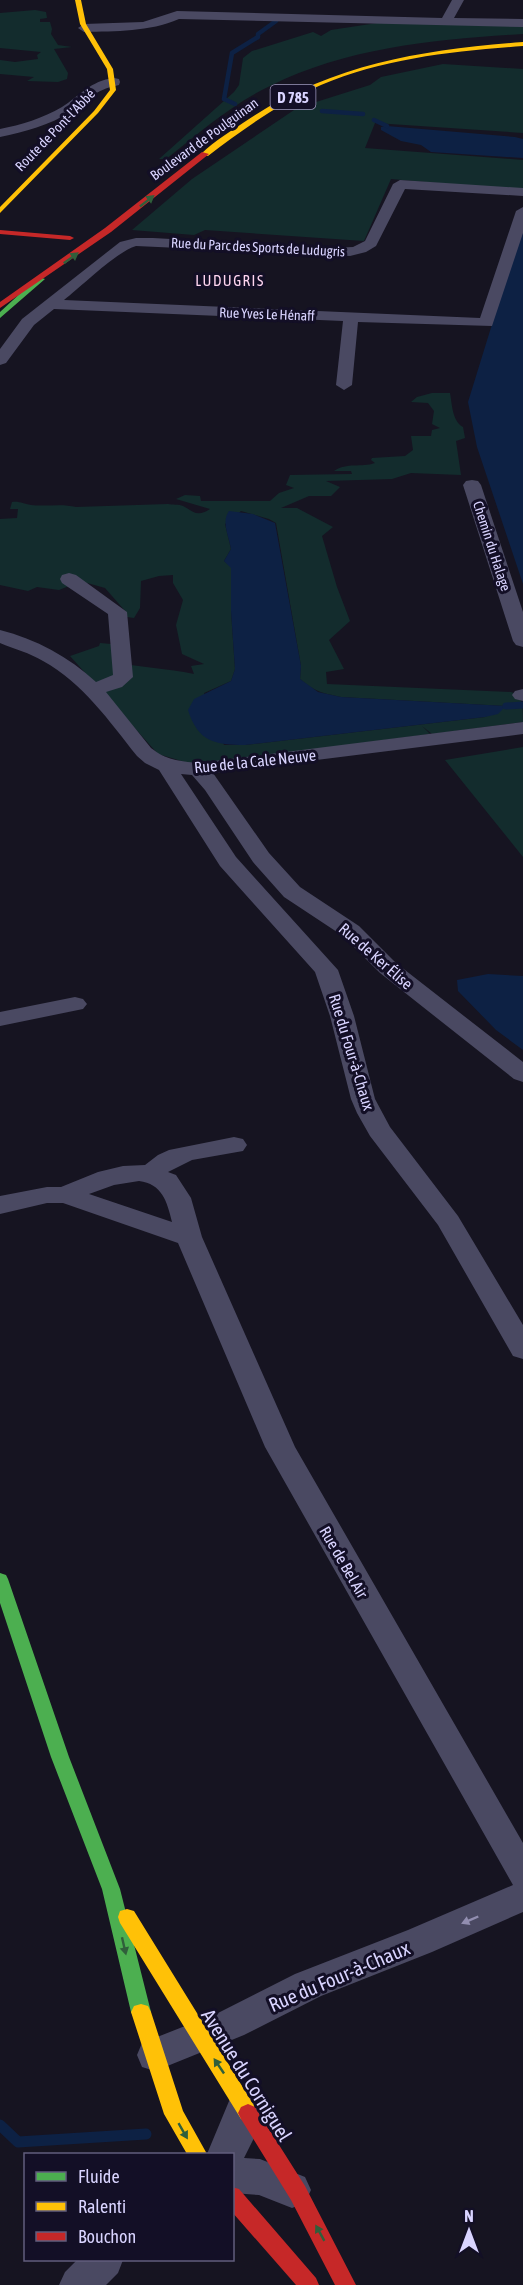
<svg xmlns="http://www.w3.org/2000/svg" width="523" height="2285" font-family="'Asap Condensed',sans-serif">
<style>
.green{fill:#132c2d;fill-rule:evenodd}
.water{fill:#0d2144}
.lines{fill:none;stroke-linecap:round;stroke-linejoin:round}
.stream-far2{stroke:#0d2144;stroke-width:4.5}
.stream-far1{stroke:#0d2144;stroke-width:7}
.stream{stroke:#0d2144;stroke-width:11}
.street{fill:#4a4962;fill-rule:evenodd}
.fast{fill:#4caf50;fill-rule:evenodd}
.slow{fill:#ffc107;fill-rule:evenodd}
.jam{fill:#c62828;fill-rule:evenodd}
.oneway{fill:#305f3b}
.oneway2{fill:#928eb0}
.labels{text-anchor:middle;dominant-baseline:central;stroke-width:6;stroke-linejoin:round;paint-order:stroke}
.far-street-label{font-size:14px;fill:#d9d4ff;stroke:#130f26}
.shield{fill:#130f26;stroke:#9e99be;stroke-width:1.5}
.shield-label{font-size:15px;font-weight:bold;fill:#d9d4ff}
.far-neighbourhood-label{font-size:15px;letter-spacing:1.5px;fill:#ffd6f0;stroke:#130f26}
.street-label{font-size:16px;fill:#d9d4ff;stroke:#130f26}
.near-street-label{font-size:20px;fill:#d9d4ff;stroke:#130f26}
</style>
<rect width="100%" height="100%" fill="#161421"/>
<path class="green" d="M35,10l11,2 1,6 -7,1v3h10l2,7 -1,5 7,11 14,2 -18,2 14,24 -1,6 -9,3 -31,-1 7,-4 -34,-3v-14l15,2 23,-3 -1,-4 4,-3 -41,-4v-35z
M377,23l146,1v10c-85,5 -175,13 -253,52 -38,18 -71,47 -104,73h-7l75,-67 5,-7 4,-27 9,-7 61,-19 8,4 10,-6z
M443,64l80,5v64l-148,-10 -10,25 158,12v28l-15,1 -117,-10 -27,62 -159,-11 -11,5 -62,-5 60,-51 105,-71 73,-23 11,-8z
M432,393h18c2,10 2,28 13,34l2,11 -9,3 5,34 -50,-2 -19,6 -66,2 14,6 -9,9h-22l-28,12h16l36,19 -11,9 15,51 13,34 -21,19 15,29 -18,3 1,12 184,8c12,4 12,14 12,30l-91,12 -10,-8 8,8 -235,31 -37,-11 -88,-98 29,-10 1,-3 11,1 4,18c26,6 52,6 79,12l-3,-8 13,-2 -22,-10 -6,-29 7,-25 -10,-17v-8l-14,1 -18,5 -1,27 -6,10 -7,-1 -1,-5 -21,-24 -32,-9 -4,7 -10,4 -22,-3 -9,4 -28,-6v-66l17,-1 1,-9h-8l2,-7c8,-1 11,2 19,3 15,2 30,-2 45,2l92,-3c4,1 11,0 15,2 10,5 14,12 27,3l-34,-10 9,-4 15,1 1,5h69l9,-8 15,-5 -8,-3 4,-10 62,-1 -1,-3h-17c13,-9 27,-3 41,-8l-4,-3 1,-2 33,-2 8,-6 -2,-14h20l1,-6 8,-2 -8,-4 2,-13 -6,-8 -17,-1 6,-5zM241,511l28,8 7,4 25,143 -1,13c13,12 25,15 41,18l164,9 -20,11 -240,28h-21l-20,-52 27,-12 4,-12 -4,-58v-44l-7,-6 7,-12 -6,-25z
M523,747v110l-78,-97z"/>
<path class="water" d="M387,126l128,11 8,2v19l-92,-6 -10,-7 -20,-4 -20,-11v-3z
M523,224v360l-46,-137 -9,-45z
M229,511l24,3 22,9 26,143 -1,13 18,13 23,5 165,9 -8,8 -13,3 -240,28c-30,0 -47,-3 -57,-35l6,-11 37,-18 4,-12 -4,-58v-43l-7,-7 7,-12c-2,-13 -10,-27 -2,-38z
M488,974l35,2v74l-27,-20 -38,-39 -1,-11z"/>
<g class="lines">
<path class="stream-far2" d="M235,104l-11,-5 8,-46 26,-16v-3l18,-13
M322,111l41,3
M374,120l13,6"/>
<path class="stream-far1" d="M506,706l17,-1"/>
<path class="stream" d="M0,2125l18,17 128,-8"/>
<path class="street" d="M452,0h12l-10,18 69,1v8l-344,-8c-30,13 -63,12 -95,13l-6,-4 6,-4 59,-2 34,-11 265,7z
M114,78l5,1 1,3 -1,3c-28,6 -27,14 -48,27 -22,13 -46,20 -71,25v-8c21,-4 43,-11 62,-22 19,-12 28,-26 52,-29z
M400,180l123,8v8l-118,-7 -29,57 -10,6 -16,4 -214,-10c-20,6 -54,40 -72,54l416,18 36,-107 7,-4v26l-31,93 -134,-4 -6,63 -8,5 -8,-5 7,-64 -289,-12 -20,16 -28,38 -6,2v-16l22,-30 98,-77 16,-4h17l180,10 20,-1 12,-6 28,-57z
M472,480l6,1 3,4 42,127v35l-7,-2 -3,-4 -50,-156 3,-4z
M69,573l7,2 51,37 6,65 -11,10 -16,5 45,56c15,12 28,13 47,15l325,-41v12l-310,39 56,80 31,34 59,39 37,37 127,99v20l-9,-3 -134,-106 -37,-37 -59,-39 -31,-35 -48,-72 -13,-15 -11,-1 55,83 102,113 16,46 21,83 15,28 68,89 65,109v34l-10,-3 -75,-131 -68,-89 -13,-23 -6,-14 -21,-83 -15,-44 -95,-106 -61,-96 -14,-7 -8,-7c-28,-35 -54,-73 -94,-95 -13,-8 -29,-12 -43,-18v-13c36,9 69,27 96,52l17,-7 -5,-61 -46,-31 -2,-4 2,-4z
M523,689v12l-8,-2 -3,-4 3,-4z
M75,997l8,2 4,5 -4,5 -83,17v-14z
M234,1137l9,2 4,6 -4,6 -51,9 -24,12 8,3 15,23 11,39 93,210 228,396v69l-91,40 -111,44 -77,39 -89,36 -13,-4 -5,-12 5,-12 76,-30 77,-39 113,-44 105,-45 -248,-438 -87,-204 -115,-40h-16l-47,11v-18l47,-9h14l37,-15 25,-6 22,-1 13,-10 11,-5zM139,1181c23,3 28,20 33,41l-83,-28 25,-9z
M245,2089l13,5 6,12 -9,30 -11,22 16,1 45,18 6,13 -6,13 -13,5 -33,-13 -27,-2v-39h-25l25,-60z
M77,2260h46l-5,13 -12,12h-47l6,-13z"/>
<path class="fast" d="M38,277l7,2 -45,39v-6z
M0,1573l6,2 2,4 61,178 51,132 31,123 -3,6 -7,2 -7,-2 -3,-6 -29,-123 -51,-132 -51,-154z"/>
<path class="slow" d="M75,0h6l5,24 27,45 3,21 -18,23 -98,100v-6l94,-96 16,-21 -3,-21 -27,-45z
M523,42v4c-69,5 -138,12 -202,39 -41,18 -78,44 -113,71l-7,-2c14,-14 32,-24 48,-35 86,-56 174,-69 274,-77z
M127,1909l7,2 121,196 3,6 -3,6 -7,3 -7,-3 -121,-196 -2,-6 2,-6z
M141,2004l7,2 3,6 32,99 24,43h-20l-23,-40 -33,-102 3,-6z"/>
<path class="jam" d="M202,152l7,2 -98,78 -111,76v-6l105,-74z
M0,230l70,6 4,2 -4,2 -70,-6z
M248,2104l7,3 50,79 51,99h-21l-44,-85 -50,-81 -3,-6 3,-6z
M232,2187l7,2 77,89 3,7h-23l-64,-73z"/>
</g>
<defs><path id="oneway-solid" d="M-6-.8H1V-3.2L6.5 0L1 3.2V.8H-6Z" transform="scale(1.5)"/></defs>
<g class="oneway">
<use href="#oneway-solid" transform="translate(147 201) rotate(-38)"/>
<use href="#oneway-solid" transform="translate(71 258) rotate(-36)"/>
<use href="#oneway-solid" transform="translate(124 1946) rotate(77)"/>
<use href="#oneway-solid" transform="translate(219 2066) rotate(-124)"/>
<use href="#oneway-solid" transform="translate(183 2131) rotate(60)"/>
<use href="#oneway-solid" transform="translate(320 2233) rotate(-119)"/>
</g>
<use class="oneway2" href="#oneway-solid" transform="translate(470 1920) rotate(157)"/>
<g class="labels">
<g class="far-street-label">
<text transform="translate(55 130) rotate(-46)">Route de Pont-l'Abbé</text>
<text transform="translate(204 139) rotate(-36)">Boulevard de Poulguinan</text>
<text transform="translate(258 247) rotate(3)">Rue du Parc des Sports de Ludugris</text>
<text transform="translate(267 314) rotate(2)">Rue Yves Le Hénaff</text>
<text transform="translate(492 546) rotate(72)">Chemin du Halage</text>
</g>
<rect class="shield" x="270.5" y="85" width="45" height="24" rx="4.5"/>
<g class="shield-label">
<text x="293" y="97">D 785</text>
</g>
<g class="far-neighbourhood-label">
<text x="230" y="280">LUDUGRIS</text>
</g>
<g class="street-label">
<text transform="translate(255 761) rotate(-6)">Rue de la Cale Neuve</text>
<text transform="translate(376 956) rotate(41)">Rue de Ker Élise</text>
<text transform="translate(352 1052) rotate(73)">Rue du Four-à-Chaux</text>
<text transform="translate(344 1562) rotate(60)">Rue de Bel Air</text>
</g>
<g class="near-street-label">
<text transform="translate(339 1976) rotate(-23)">Rue du Four-à-Chaux</text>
<text transform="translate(247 2075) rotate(58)">Avenue du Corniguel</text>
</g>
</g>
<rect x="24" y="2153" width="210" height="108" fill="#130f26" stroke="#625e7d" stroke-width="1.5"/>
<rect x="36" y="2172" width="30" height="9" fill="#4caf50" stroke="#625e7d" stroke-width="1.5"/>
<text x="78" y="2183" font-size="18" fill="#d9d4ff">Fluide</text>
<rect x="36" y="2202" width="30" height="9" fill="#ffc107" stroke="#625e7d" stroke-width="1.5"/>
<text x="78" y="2213" font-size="18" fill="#d9d4ff">Ralenti</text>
<rect x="36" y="2232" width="30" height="9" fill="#c62828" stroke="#625e7d" stroke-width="1.5"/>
<text x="78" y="2243" font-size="18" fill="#d9d4ff">Bouchon</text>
<g transform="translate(469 2231)" stroke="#130f26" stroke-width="4.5" paint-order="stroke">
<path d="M0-4.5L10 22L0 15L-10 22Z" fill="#d9d4ff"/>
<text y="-9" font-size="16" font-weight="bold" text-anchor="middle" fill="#d9d4ff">N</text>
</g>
</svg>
